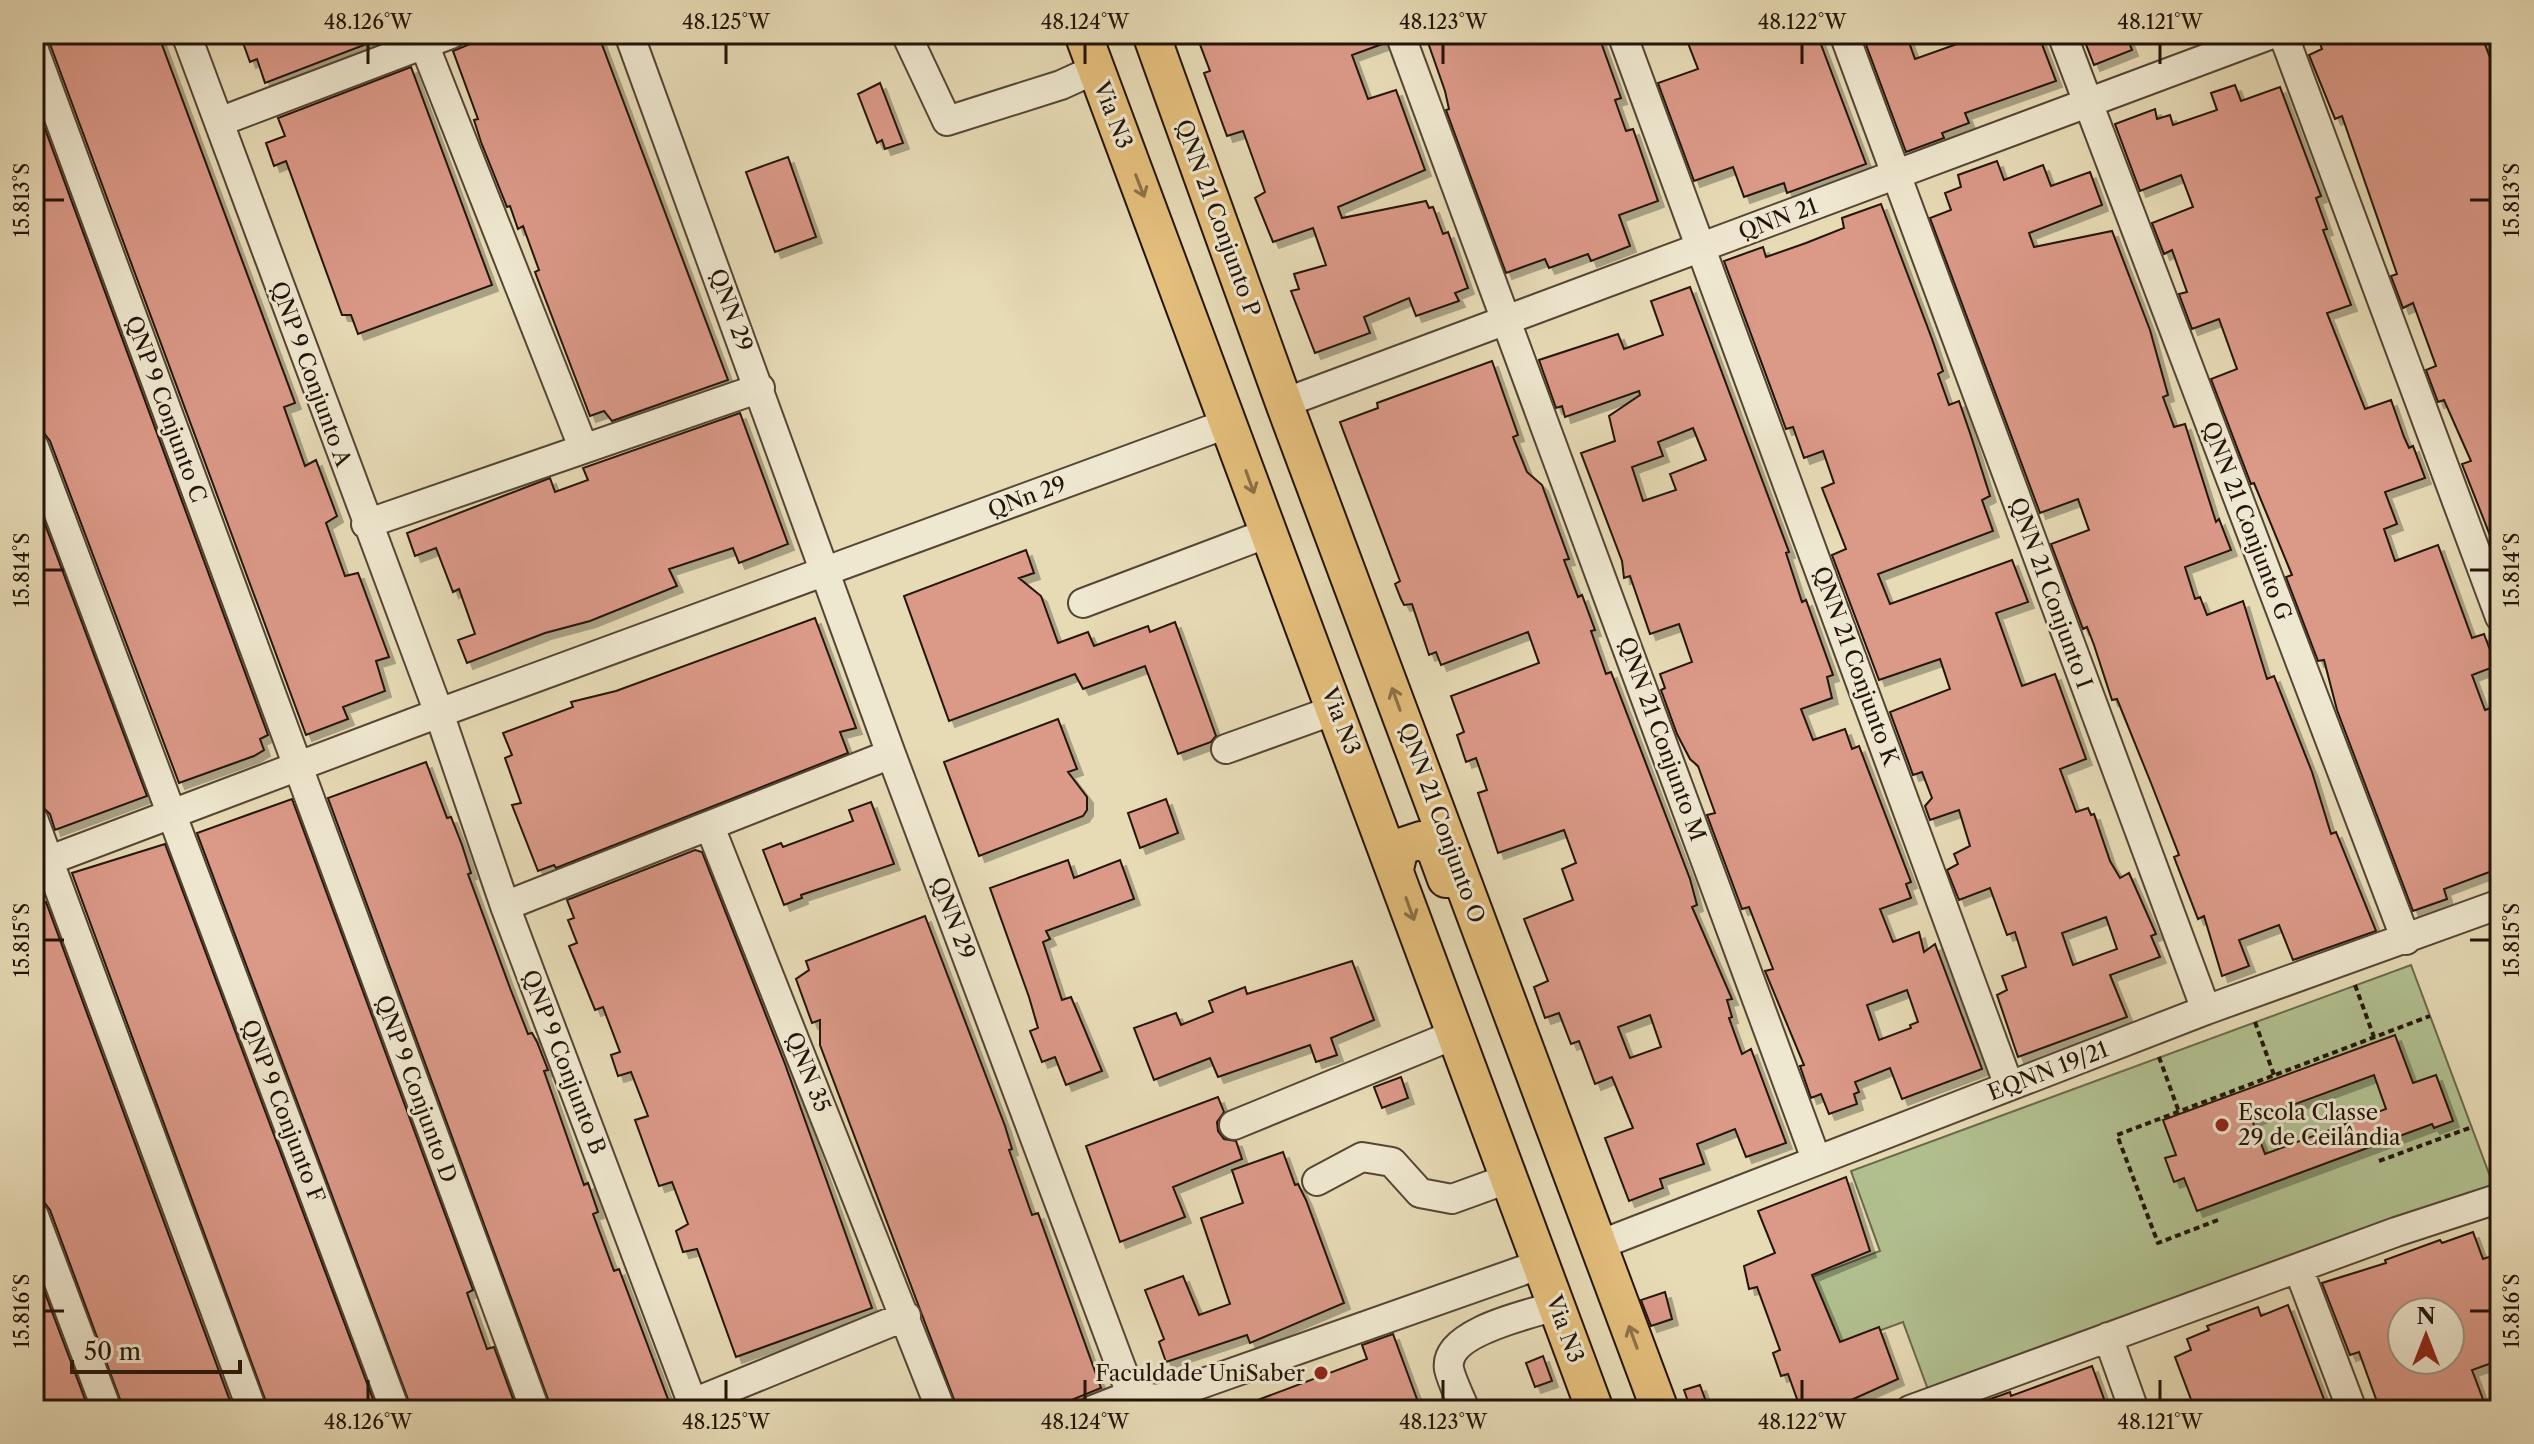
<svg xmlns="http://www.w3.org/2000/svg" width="2534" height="1444" font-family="'Libre Caslon Text',serif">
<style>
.green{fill:#b2c191;stroke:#6a6a4c;stroke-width:2}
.building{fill:#db9988;stroke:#231308;stroke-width:2;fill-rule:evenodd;filter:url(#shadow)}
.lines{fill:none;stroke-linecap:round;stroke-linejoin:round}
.minor-casing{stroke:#544534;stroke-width:32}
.major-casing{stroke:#231308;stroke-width:40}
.path{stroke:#231308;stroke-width:4;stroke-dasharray:6 4;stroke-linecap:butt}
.minor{stroke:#efe8d0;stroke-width:28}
.major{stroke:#e4be7b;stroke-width:36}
.oneway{stroke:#8d7147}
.ticks{fill:none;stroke:#231308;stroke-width:3}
.poi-dot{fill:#8f2418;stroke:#efe8d0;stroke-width:3}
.labels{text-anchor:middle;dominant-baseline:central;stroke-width:6;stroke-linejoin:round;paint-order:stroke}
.street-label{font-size:22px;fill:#231308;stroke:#efe8d0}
.poi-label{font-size:22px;fill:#231308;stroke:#efe8d0;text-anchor:start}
.neatline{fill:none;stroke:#231308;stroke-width:3}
.ticks-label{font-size:20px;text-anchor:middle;fill:#231308}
</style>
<defs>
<filter id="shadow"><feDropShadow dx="6" dy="6" stdDeviation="0" flood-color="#0004"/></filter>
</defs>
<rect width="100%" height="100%" fill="#e7dbb6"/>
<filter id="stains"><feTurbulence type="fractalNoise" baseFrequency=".0025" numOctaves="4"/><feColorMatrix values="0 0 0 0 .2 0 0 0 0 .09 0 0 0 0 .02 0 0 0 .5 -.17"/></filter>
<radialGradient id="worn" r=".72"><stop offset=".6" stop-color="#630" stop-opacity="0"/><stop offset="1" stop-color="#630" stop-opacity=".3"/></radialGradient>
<path class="green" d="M2411,965l83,222 -564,208 -27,-73 -65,24 -26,-69 68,-26 -29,-80z"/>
<path class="building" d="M39,34h119l137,369 -11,4 21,59 11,-6 21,56 -11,7 19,53 13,-3 31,84 -13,4 9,30 -42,16 5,12 -42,16 -256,-691z
M247,34h143v1l-125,48 -8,-24 -7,3 -8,-22 7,-2z
M494,34h104l130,346 -116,41 -8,-10 -14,5 -55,-144 4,-2 -16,-44 -5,3 -8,-23 -3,1 -26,-65 -7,-22 4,-1 -25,-68z
M1196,34h187l2,9 -33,12 16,44 28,-9 29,80 -87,37 4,11 84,-17 3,7 4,-1 10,27 5,-2 20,56 -13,5 4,8 -43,15 -7,-18 -45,19 6,16 -55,20 -24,-62 8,-2 -5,-15 32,-9 -13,-37 -40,14 -18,-44 10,-6 -22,-61 -16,5 -23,-63 6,-2z
M1425,34h173l23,64 -6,2 11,31 7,-2 25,72 -39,14 11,31 -39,15 -3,-7 -39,14 -4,-9 -39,14 -60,-163 3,-1 -4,-18z
M1696,34h121l49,130 -79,29 -3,-10 -40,14 -11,-30 -39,14 -36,-98 40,-14 -12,-31z
M1862,34h44l9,25 70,-25h53l18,47 -91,32 4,10 -27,10 2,5 -38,14z
M2082,34h44l6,16 -38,15z
M2339,34h9l3,8 20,-8h110l19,50v477l-38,-97 9,-3 -27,-61 -6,2 -12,-32 10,-4 -23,-63 -10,5 -12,-32 6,-2 -55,-158 -7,3 -26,-64 13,-6 -3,-8z
M411,67l81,218 -134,49 -7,-19h-9l-56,-154 -12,5 -8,-23 19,-7 -7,-18z
M880,83l23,60 -18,6 -3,-9 -5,3 -19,-49z
M2235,85l6,16 39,-14 41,109 -5,2 11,31 -4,1 28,75 -24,8 38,96 26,-9 13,37 5,11 4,-2 12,32 -40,14 12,32 -13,5 11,32 43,-16 34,93 12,-4 12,32 -24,9 13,35 15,-5v163l-56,21 3,10 -34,12 -76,-201 -13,-50 -6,1 -32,-84 6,-2 -38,-92 -3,1 -40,-105 26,-10 -18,-50 -27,10 -13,-35 8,-2 -15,-42 -8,4 -12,-31 41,-16 -12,-32 -41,16 -25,-67 40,-15 2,10 13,-4 3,10 44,-15 -6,-17z
M34,99l234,636 -8,4 4,11 -10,6 -75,27 -129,-342 -6,-8 -10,-3z
M788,157l28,80 -41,15 -29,-80z
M1997,161l7,19 39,-15 8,21 39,-14 12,33 -73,28 5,14 78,-16 38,99 18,65 -5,2 11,30 11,-3 31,98 3,-3 12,31 -46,17 10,32 5,-2 7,18 36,-14 24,78 7,-3 38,96 19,62 5,-2 40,99 -83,29 -14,-35 -40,15 10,26 -27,10 -18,-60 -6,3 -24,-62 5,-2 -28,-72 -34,-84 -5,1 -18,-55 -7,-18 -4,2 -32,-85 38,-14 -11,-31 -38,14 -110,-295 21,-8 -6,-17 16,-6 -3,-12z
M1881,204l51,135 11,32 -5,3 11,31 10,-4 11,32 20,63 -8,4 11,31 -115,43 12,30 122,-44 16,42 -32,11 26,73 33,-12 31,85 -26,10 16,43 12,-4 3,7 3,-1 16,47 10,17 9,-5 27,61 -5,2 9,21 -50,18 17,42 -109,40 -21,-62 10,-5 -5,-14 24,-9 -11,-35 -8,3 -17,-47 -31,12 -12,-30 11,-6 -4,-10 16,-8 -11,-36 -29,10 -5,-14 7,-8 -10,-26 -9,3 -23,-63 60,-23 -10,-30 -61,21 -47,-125 14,-6 -24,-61 12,-5 -11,-32 -19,7 -11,-31 -7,2 -62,-168 39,-14 3,10 40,-14 38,-15 -2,-10zM2106,917l11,32 -44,16 -11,-32z
M1690,287l99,265 -3,1 16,49 4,-2 27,75 -6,2 5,21 -31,11 12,31 32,-11 7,20 7,-3 52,136 -5,2 5,14 -31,11 13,33 26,-10 5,20 11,-8 47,125 -80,30 -12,-31 -35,14 4,10 -5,2 3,10 -28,10 -8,-20 -10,4 -11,-32 4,-1 -39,-94 8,-2 -24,-62 -7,2 -35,-94 8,-2 -17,-47 -8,-7 -13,-25 -16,-44 4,-2 -5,-14 32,-12 -13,-38 -29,10 -20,-58 -6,2 -2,-17 -41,-108 34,-12 -6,-25 31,-21 -1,-4 -74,26 -3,-11 -6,2 -17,-48 79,-26 6,15 39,-14 -12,-34zM1693,428l13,32 -36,14 6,16 -33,11 -11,-34 31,-11 -5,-14zM1907,990l11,32 -8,3 1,3 -32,12 -12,-35z
M1492,361l26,74 -5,2 14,35 15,13 27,74 -5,1 14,37 4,-2 13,35 -4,1 15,43 5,-2 79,207 7,26 -5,2 40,92 -5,1 5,17 -3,1 13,36 9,-5 35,94 -40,14 -11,-28 -38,15 7,20 -44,15 3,9 -34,13 -24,-63 28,-10 -21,-51 -17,7 -16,-43 -8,3 -12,-31 -14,5 -11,-31 14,-6 -24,-62 49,-19 -11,-31 14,-6 -12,-33 -66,23 -20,-60 9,-3 -11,-32 -10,4 -9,-27 7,-3 -13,-36 88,-33 -11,-31 -87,33 -5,-13 -7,3 -17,-51 -8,1 -3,-6 -6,-15 5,-3 -60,-159 38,-14 -1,-5zM1650,1015l11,32 -31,11 -12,-31z
M740,413l48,131 -49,19 -6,-15 -64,21 8,17 -87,35 -45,12 -78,30 -9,-23 17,-6 -16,-45 -6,3 -17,-44 -21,8 -8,-23 143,-55 5,14 33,-12 -5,-12z
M34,495l113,301 -92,34 -5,-16 -16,-15z
M1026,550l8,23 -15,5 22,18 17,47 30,-11 6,14 54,-20 2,6 25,-10 41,114 -5,6 -33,12 -33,-88 -62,23 -8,-15 -126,47 -45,-125z
M815,618l41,110 -16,4 8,21 -292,115 -2,-3 -16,6 -26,-66 9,-2 -16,-45 7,-3 -9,-22 70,-26 -2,-5 45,-11z
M1058,719l19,50 -9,3 19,25v13l-4,6 -104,40 -35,-94z
M426,762l21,56 4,-1 11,28 9,28 -3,1 42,114 18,46 4,-1 5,9 11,28 -4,1 34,97 6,17 4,-2 10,29 -5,2 21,57 5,-2 53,141h-120l-224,-612z
M292,799l181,491 -6,3 20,56 7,-2 23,63h-105l-215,-577z
M1166,799l12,34 -38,15 -12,-35z
M871,802l23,62 -93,31 1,3 -18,7 -21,-55 18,-7 2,4 70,-26 -4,-11z
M165,844l212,566h-108l-197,-537z
M695,850l7,2 83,212 87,244 -136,49 -39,-108 -14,3 -7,-21 12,-7 -16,-42 -13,4 -24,-66 13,-4 -17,-44 -13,4 -7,-21 9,-3 -17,-45 -8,3 -26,-64 8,-3 -9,-23 6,-2 -7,-18z
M1068,860l6,18 46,-18 14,39 -88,32 4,8 -7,3 19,58 9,-3 31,74 -36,14 -11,-28 -13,5 -12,-31 8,-3 -9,-31 -39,-109z
M46,902l184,499 -9,4 1,5h-98l-74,-200 -6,-8 -10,-3v-292z
M925,916l80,210 7,23 -3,1 23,65 6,-2 63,175 -54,22h-89l-138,-365v-25l-8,3 -16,-44 13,-9 -3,-9z
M1352,961l22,59 -43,18 6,17 -21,7 -6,-17 -92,32 -8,-19 -56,22 -20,-52 42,-15 5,12 32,-13 -4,-11 36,-14 2,7z
M2395,1035l18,48 23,-8 17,46 -19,7 -2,-4 -235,87 -13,-33 -10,4 -9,-24 11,-3 -13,-35zM2374,1075l12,34 -121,45 -13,-34z
M1401,1077l7,21 -26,10 -8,-21z
M1218,1097l6,15 -7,10 1,9 6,8 12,2 6,18 -69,28 12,30 -65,25 -34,-96z
M1283,1152l12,33 3,-1 8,16 38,103 -94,40 -3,-8 -81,27 -7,-20 5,-3 -19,-49 38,-14 16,39 31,-11 -29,-86 42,-15 -11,-33z
M1846,1177l24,74 -58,24 28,67 39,-15 19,52 -69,31h-28l-13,-36 -7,2 -8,-23 7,-3 -23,-63 -8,2 -5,-23 31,-13 -17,-42z
M2473,1232l10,27 9,-3 8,23v81l-28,10 15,40h-107l-21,-58 -9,3 -28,-72 64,-20 -1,-3 55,-20 2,3zM2402,1312h48v48h-48z
M34,1264l55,146h-55z
M1665,1292l7,27 -21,7 -10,-26z
M2288,1305l40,105h-133l-20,-53 16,-7 -4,-11 22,-9 -2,-4 51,-19 3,9z
M1393,1334l28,76h-190l136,-51 -5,-14z
M1543,1356l9,25 -17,6 -9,-24z
M2092,1366l12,33 -28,11h-117l51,-18 1,4z
M1700,1385l9,25h-18l-7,-20z"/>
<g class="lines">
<defs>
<path id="minor" d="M186,34l253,679 66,193 190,504
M420,34l163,413
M629,34l262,720 246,656
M906,34l41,87 114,-36 35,-16
M1400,34l416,1125
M1622,34l387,1052
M1844,34l362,976
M2062,34l344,906
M2283,34l217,583
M34,50l501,1360
M219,122l232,-88
M1284,403l988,-369
M34,447l361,963
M366,524l394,-136
M1083,603l185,-70
M1226,749l111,-40
M34,821l218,589
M710,827l231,583
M34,866l405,-153 790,-290
M505,906l386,-152
M1234,1125l222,-91
M1317,1181l45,-24 30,5 28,31 32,6 58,-21
M34,1216l73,194
M1599,1245l607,-235 294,-106
M2299,1270l53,140
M2108,1337l26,73
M693,1403l213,-87
M1093,1410l38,-15 27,4 383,-135
M1465,1410c-5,-13 -13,-28 -16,-41 -6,-37 81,-55 107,-63
M1910,1410l486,-178 104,-34"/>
<path id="major" d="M1083,34l512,1376
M1151,34l133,369 376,1007
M1395,869l5,-22 21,-7 14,9 11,30"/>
</defs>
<use href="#minor" class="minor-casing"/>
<use href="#major" class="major-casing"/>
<path class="path" d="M2355,985l19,52
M2255,1022l19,53
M2159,1057l20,55
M2379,1161l93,-34
M2218,1220l-60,23 -41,-108 313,-119"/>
<use href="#minor" class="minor"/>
<use href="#major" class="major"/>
</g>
<defs><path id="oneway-shaft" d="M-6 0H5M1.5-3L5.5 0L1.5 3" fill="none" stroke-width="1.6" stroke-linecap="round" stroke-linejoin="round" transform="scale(2)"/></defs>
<g class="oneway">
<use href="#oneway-shaft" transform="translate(1140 186) rotate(69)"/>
<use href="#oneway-shaft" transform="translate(1250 482) rotate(70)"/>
<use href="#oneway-shaft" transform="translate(1396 699) rotate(-110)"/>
<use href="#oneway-shaft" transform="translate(1410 909) rotate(70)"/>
<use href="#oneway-shaft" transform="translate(1633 1337) rotate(-110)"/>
</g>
<path class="ticks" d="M368,44v20M726,44v20M1085,44v20M1443,44v20M1802,44v20M2160,44v20M44,200h20M2470,200h20M44,570h20M2470,570h20M44,940h20M2470,940h20M44,1311h20M2470,1311h20M368,1380v20M726,1380v20M1085,1380v20M1443,1380v20M1802,1380v20M2160,1380v20"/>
<g class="poi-dot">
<circle cx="2222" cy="1125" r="8"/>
<circle cx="1321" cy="1373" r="8"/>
</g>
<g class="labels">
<g class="street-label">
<text transform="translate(1113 115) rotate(69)">Via N3</text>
<text transform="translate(1218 218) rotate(70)">QNN 21 Conjunto P</text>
<text transform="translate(1778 219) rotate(-20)">QNN 21</text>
<text transform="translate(731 310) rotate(70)">QNN 29</text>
<text transform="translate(311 374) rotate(70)">QNP 9 Conjunto A</text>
<text transform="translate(166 409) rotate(70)">QNP 9 Conjunto C</text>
<text transform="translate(1027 497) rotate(-20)">QNn 29</text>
<text transform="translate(2247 521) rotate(69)">QNN 21 Conjunto G</text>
<text transform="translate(2051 593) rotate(70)">QNN 21 Conjunto I</text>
<text transform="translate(1856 666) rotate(70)">QNN 21 Conjunto K</text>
<text transform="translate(1341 721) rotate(69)">Via N3</text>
<text transform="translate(1662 739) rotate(70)">QNN 21 Conjunto M</text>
<text transform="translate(1442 823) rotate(70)">QNN 21 Conjunto O</text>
<text transform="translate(953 918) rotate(69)">QNN 29</text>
<text transform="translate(564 1062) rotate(69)">QNP 9 Conjunto B</text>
<text transform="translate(2048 1071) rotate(-21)">EQNN 19/21</text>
<text transform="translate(808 1072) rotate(68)">QNN 35</text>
<text transform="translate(416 1089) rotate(70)">QNP 9 Conjunto D</text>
<text transform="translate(283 1111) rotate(69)">QNP 9 Conjunto F</text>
<text transform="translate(1565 1329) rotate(70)">Via N3</text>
</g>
<g class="poi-label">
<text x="2238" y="1112">Escola Classe<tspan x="2238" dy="25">29 de Ceilândia</tspan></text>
<text x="1305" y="1373" text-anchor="end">Faculdade UniSaber</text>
</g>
</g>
<rect width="2534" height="1444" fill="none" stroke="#e7dbb6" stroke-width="88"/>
<g transform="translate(2426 1336)"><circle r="38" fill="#efe8d0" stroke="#9d9380" stroke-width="2"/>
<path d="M0-6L14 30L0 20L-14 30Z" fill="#8f2418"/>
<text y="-12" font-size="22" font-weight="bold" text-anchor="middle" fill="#231308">N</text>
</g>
<path d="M72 1360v12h168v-12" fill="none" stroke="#231308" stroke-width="4"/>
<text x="84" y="1360" font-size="24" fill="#231308" stroke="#efe8d0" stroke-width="6" paint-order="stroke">50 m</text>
<rect x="44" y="44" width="2446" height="1356" class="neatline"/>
<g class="ticks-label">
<text x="368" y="29">48.126°W</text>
<text x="726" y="29">48.125°W</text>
<text x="1085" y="29">48.124°W</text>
<text x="1443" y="29">48.123°W</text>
<text x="1802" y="29">48.122°W</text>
<text x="2160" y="29">48.121°W</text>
<text transform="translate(22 200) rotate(-90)" y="7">15.813°S</text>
<text transform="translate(2512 200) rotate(-90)" y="7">15.813°S</text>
<text transform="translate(22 570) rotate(-90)" y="7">15.814°S</text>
<text transform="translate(2512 570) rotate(-90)" y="7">15.814°S</text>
<text transform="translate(22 940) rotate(-90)" y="7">15.815°S</text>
<text transform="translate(2512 940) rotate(-90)" y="7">15.815°S</text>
<text transform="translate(22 1311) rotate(-90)" y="7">15.816°S</text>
<text transform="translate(2512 1311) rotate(-90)" y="7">15.816°S</text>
<text x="368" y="1429">48.126°W</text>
<text x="726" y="1429">48.125°W</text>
<text x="1085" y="1429">48.124°W</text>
<text x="1443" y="1429">48.123°W</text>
<text x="1802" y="1429">48.122°W</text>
<text x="2160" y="1429">48.121°W</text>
</g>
<rect width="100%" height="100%" filter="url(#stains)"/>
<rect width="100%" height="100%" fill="url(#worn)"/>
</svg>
